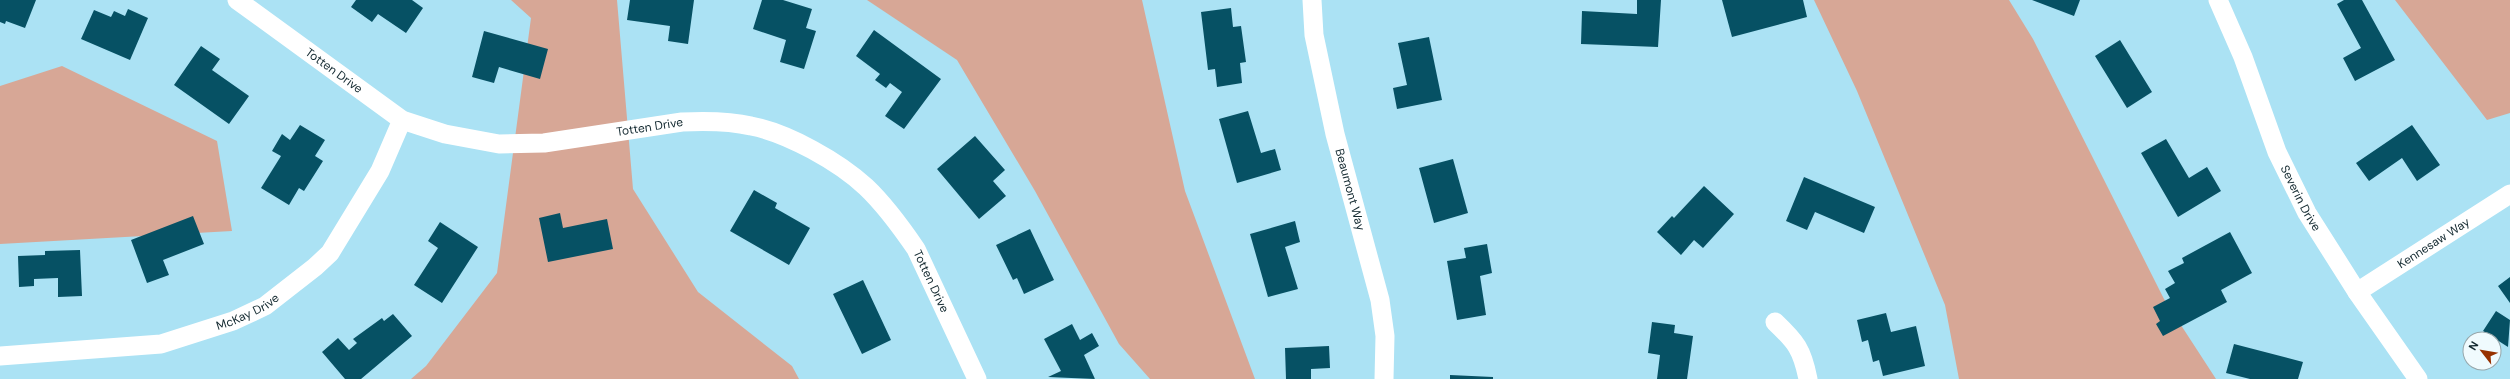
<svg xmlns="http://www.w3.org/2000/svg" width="2510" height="379" font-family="'DM Sans',sans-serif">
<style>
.green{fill:#d7a796}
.building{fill:#065164}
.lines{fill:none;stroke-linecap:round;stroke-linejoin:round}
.street{stroke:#fff;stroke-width:19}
.labels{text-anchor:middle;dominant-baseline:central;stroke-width:4;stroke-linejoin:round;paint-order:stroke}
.street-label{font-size:12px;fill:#12282f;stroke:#f0fbfe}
</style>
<rect width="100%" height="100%" fill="#abe2f4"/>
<path class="green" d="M511,0h106l16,189 65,103 94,74 7,13h-388l15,-13 71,-93 34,-255z
M867,0h275l43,191 70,188h-105l-31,-35 -84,-153 -78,-131z
M1814,0h195l24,39 131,260 52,80h-257l-14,-74 -88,-214z
M2395,0h115v113l-23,7z
M62,66l155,75 15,90 -232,13v-158z"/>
<path class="building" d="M0,0h36l-11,28 -19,-7 -1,3 -5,-2z
M356,0h56l11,8 -17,25 -28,-19 -6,8 -21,-15z
M630,0h64l-6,44 -20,-3 2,-15 -43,-6z
M762,0h21l29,9 -6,19 10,3 -12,38 -24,-7 6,-22 -33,-11z
M1637,0h24l-3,47 -77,-3 1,-33 55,3z
M1722,0h81l4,17 -75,20z
M2032,0h48l-6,16z
M2344,0h18l33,60 -40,21 -12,-23 18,-10 -24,-44z
M1231,8l2,19 8,-1 5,36 -6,1 2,20 -25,4 -2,-18 -7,1 -7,-58z
M128,9l20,9 -18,42 -49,-21 13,-29 17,7 3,-6 11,5z
M874,30l67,49 -37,50 -19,-13 17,-24 -12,-9 -4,5 -11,-8 5,-6 -24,-18z
M484,31l64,18 -8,30 -41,-12 -5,16 -22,-6z
M1429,37l13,63 -45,9 -4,-21 14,-3 -9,-42z
M2120,40l32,52 -25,16 -32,-52z
M201,46l19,13 -8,11 37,26 -20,28 -55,-39z
M1248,111l13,42 14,-4 6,21 -44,13 -18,-64z
M300,125l25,15 -10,16 8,5 -19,30 -5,-3 -10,17 -28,-17 20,-32 -9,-5 10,-17 8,6z
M2412,125l28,40 -23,16 -15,-23 -33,23 -13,-18z
M975,136l30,34 -12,11 13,15 -27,23 -42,-50z
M2166,139l23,39 18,-11 14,24 -43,26 -37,-64z
M1453,159l15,54 -34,10 -15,-55z
M1804,177l71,30 -11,26 -49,-21 -8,18 -21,-9z
M1704,186l30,28 -31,34 -9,-8 -13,15 -24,-23 15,-16 2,2z
M754,190l23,13 -2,5 35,20 -21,37 -59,-34z
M560,213l3,15 44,-9 6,30 -65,13 -9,-44z
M193,216l11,28 -41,16 6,15 -22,8 -16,-43z
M1295,221l5,21 -15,5 13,42 -30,8 -18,-63z
M440,222l38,25 -36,56 -28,-18 24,-37 -10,-7z
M1030,229l24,51 -30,14 -7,-16 -4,2 -17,-35z
M2230,232l22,41 -31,17 6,12 -64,34 -7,-12 4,-3 -7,-14 17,-9 -5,-9 10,-6 -7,-12 16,-8 -2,-5z
M1487,244l5,29 -12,3 6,39 -29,5 -10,-59 19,-3 -2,-10z
M80,250l2,46 -24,1v-19l-24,1v7l-15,1 -1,-31 27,-1v-4z
M2510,277v26l-12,-17z
M863,280l28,60 -29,14 -29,-60z
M2496,311l14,9 -2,27 -25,-16z
M1886,313l5,19 25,-6 9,40 -42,10 -4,-16 -6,2 -5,-22 -6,2 -5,-22z
M393,314l19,22 -51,43h-16l-23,-27 16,-14 11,12 8,-7 -4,-4 29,-21 2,3z
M1652,322l23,3 -1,8 19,3 -6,43h-30l3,-24 -12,-2z
M1072,324l8,16 12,-7 7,13 -15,9 11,24 -47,-2 13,-6 -17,-32z
M2234,344l69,18 -5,17h-48l-24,-6z
M1329,346l1,22 -19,1v10h-25l-1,-31z
M1450,375l43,2v2h-43z"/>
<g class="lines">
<g class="street">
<path id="s1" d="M237,0l165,120 43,14 54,10 45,-1 138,-21c22,-1 48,-1 69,4 37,7 88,36 115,61 19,18 35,40 50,62l61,130"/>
<path id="s2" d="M1312,0l2,35 21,99 45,166 5,36 -1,43"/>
<path id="s3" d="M2218,0l25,57 34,95 30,61 50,79 61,87"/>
<path id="s4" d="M2357,292l153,-98"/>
<path d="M1775,322c21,20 27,27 33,57"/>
<path id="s5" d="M0,356l161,-12 72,-23 32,-15 50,-39 15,-14 50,-82 22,-51"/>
</g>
</g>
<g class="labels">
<g class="street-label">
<text stroke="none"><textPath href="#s1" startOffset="120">Totten Drive</textPath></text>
<text stroke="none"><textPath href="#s1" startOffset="456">Totten Drive</textPath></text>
<text stroke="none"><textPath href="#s2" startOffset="194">Beaumont Way</textPath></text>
<text stroke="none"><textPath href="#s3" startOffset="215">Severin Drive</textPath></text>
<text stroke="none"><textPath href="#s4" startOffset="91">Kennesaw Way</textPath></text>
<text stroke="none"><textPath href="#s1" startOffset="805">Totten Drive</textPath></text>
<text stroke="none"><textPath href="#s5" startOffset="254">McKay Drive</textPath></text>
</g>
</g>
<g transform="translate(2482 351) rotate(301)"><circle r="19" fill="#f0fbfe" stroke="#97a7ab"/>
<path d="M0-3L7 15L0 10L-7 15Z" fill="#973200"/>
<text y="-6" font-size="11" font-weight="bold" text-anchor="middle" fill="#12282f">N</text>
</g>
</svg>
